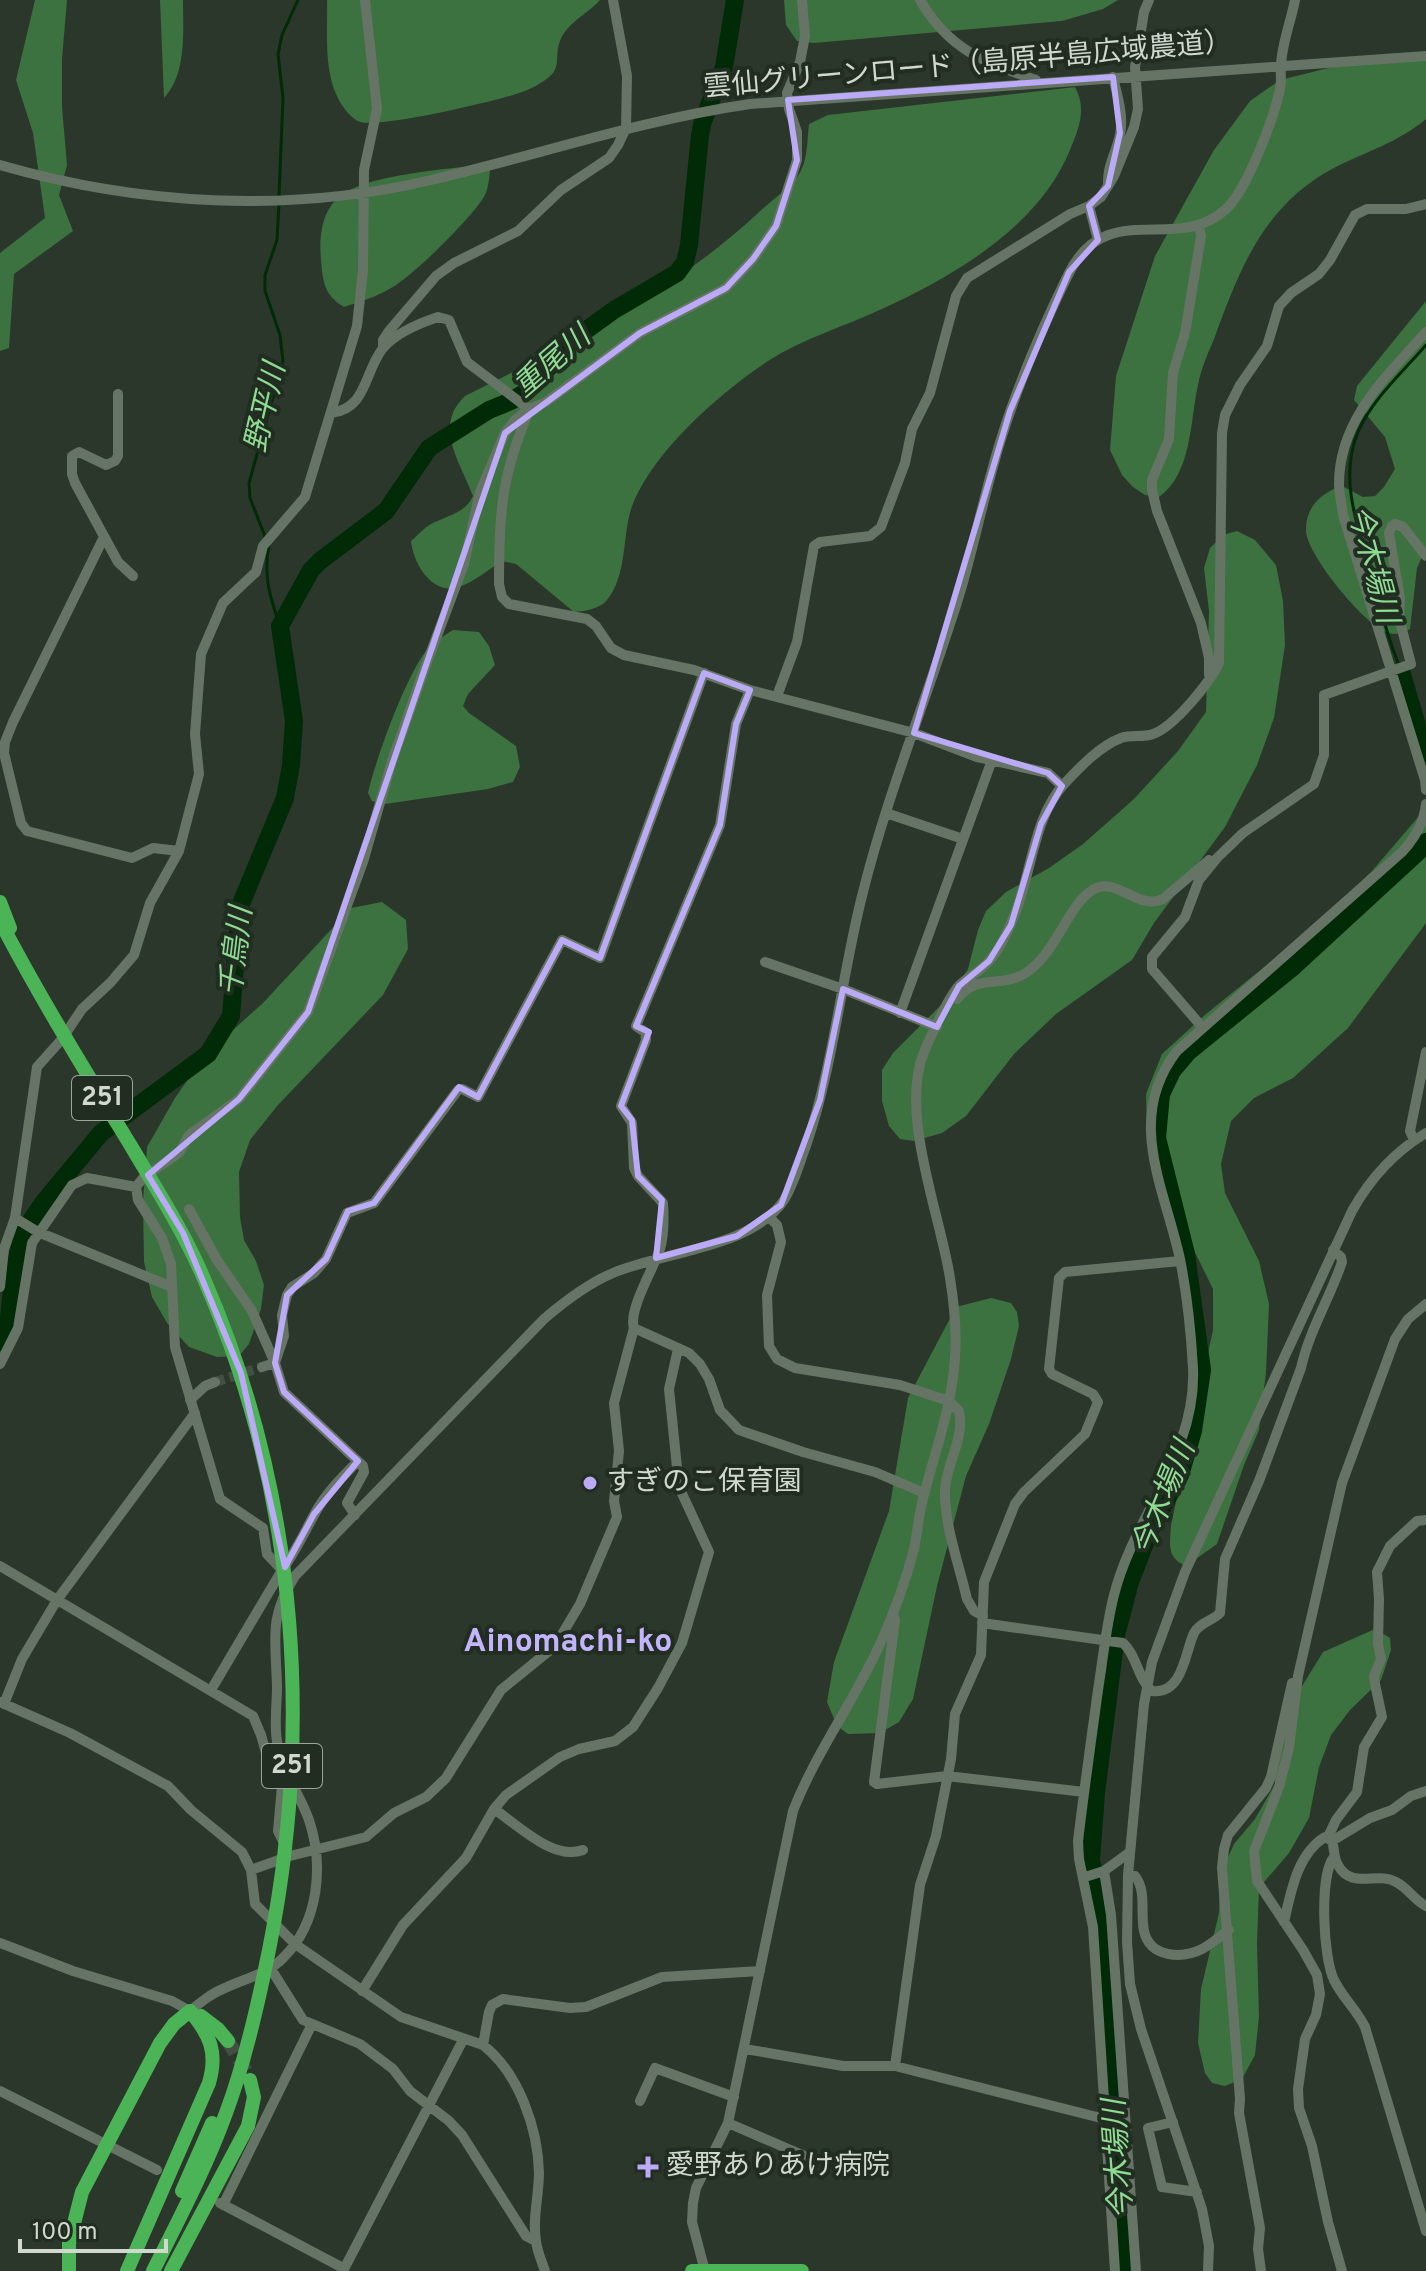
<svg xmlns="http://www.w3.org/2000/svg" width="1426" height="2271" font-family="Overpass,'Noto Sans JP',sans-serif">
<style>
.forest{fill:#3c7140}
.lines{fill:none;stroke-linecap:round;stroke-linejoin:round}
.stream{stroke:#012a07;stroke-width:3}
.river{stroke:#012a07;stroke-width:18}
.minor-tunnel{stroke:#444f44;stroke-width:10;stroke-dasharray:10 5;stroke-linecap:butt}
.highway-tunnel{stroke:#444f44;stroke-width:14;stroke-dasharray:14 7;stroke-linecap:butt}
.minor{stroke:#667466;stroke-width:10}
.highway{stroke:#4bb457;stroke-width:14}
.marked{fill:none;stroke:#bbaaf6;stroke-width:6;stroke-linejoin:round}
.poi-dot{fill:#bbaaf6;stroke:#212d21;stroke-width:3}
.labels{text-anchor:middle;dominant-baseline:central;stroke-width:8;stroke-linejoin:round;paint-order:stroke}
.shield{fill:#212d21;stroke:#9ca59c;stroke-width:2}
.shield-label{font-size:26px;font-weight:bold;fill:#d0d8d0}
.street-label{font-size:28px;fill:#d0d8d0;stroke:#212d21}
.poi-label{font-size:28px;fill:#d0d8d0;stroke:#212d21;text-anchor:start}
.water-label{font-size:30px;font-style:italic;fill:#8fdb93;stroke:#212d21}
.quarter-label{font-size:32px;font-weight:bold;fill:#c3b4fb;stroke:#212d21}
</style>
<rect width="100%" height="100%" fill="#2b372b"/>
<path class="forest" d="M35,0h32l-5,59v48l5,58 -8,30 14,36 -59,43 -5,74 -9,3v-98l45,-35 -12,-85 -17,-53z
M160,0h23c0,31 4,74 -19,98z
M327,0h273c-13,15 -35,23 -41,44 -4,12 2,24 -10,33 -7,6 -18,12 -27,15 -24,9 -140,36 -161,30 -3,0 -8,-4 -10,-6 -30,-30 -23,-77 -24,-116z
M784,0h334l-15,9 -41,12 -248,22 -17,-2 -11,-16z
M1426,52v67c-27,23 -61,33 -92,49 -70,37 -94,100 -120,171 -6,14 -13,30 -16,46 -8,36 -6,89 -39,112l-14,-2 -12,-8 -11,-12 -12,-25 6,-74 39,-120 59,-106 36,-49 30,-21 93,-23z
M1075,87c12,22 4,41 -5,63 -31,76 -114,125 -186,158 -38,18 -80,30 -116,53 -47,31 -111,87 -134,140 -13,30 -5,72 -27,99 -7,9 -22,11 -33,12l-58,-48 -14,-3c-13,8 -28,21 -43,26 -27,9 -46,-24 -48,-46 7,-6 13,-13 20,-17 15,-8 35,-11 42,-28 -13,-34 -40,-70 -8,-100 103,-51 206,-103 291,-181 13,-13 30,-24 41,-38 11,-14 10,-36 12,-53l19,-9z
M477,165l13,5c-1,11 -2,22 -8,30 -15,22 -69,76 -91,88 -15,9 -31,14 -47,19 -20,-12 -21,-25 -23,-47 -2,-21 0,-48 18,-63 26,-22 103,-27 138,-32z
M1426,301v247l-9,20 -7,61c-8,4 -15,7 -24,3 -22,-8 -79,-77 -80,-101 -1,-24 16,-39 36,-45l21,11 12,-1 9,-9 11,-18 -10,-32 -31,-37 3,-14z
M1237,531l18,9 21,25 7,36 2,44 -11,73 -17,47 -32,62 -71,96 -22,37 -76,54 -42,40 -48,62 -24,17 -28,8 -14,-2 -11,-13 -7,-25v-31l11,-17 56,-56 19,-28 10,-39 8,-19 20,-19 43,-24 34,-24 51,-45 44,-48 28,-39 3,-101 -5,-43 6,-20 13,-13z
M453,630l26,2 10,14 6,19 -27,29 -5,12 6,7 47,33 4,21 -7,15 -25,7 -103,15 -13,-3 -4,-8c7,-32 41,-128 64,-149 6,-5 14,-9 21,-14z
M1426,808v115l-78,105 -55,50 -39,20 -23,23 -10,43 4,29 34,68 10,43 -3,68 -7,58 -15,35 -27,79 -31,22c-20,-8 -16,-22 -15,-41l42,-195v-41l-59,-120 -7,-30 -1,-45 16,-40 44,-40 103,-83 63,-60z
M382,902l24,18 2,29 -25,46 -105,110 -28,35 -11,32 1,45 4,23 12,21 8,24 -3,24 -12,35 -10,12 -22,1 -28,-10 -22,-24 -15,-26 -8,-35 -1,-61 4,-54 28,-49 30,-43 58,-52 88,-95z
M991,1298l20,5 6,9 2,14 -8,33 -22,65 -23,52 -29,110 -24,113 -14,23 -19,11 -32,1 -11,-8 -10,-24 7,-40 55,-151 19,-113 48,-91z
M1375,1629l15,9 1,12 -10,30 -31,30 -19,25 -12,32 -10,51 -20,35 -30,35 -2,56 2,73 -4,38 -13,24 -17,7 -13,-3 -7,-10 -7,-30 3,-54 18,-76 1,-38 14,-31 21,-25 20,-35 3,-44 21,-49 24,-39z"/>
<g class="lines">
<path class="stream" d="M279,196l4,-98 -5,-44 4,-19 16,-35
M266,539l-16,-41 -1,-15 34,-122 -3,-26 -15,-44v-16l12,-35 2,-37
M269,546c-6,29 1,52 11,80
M1399,665c-12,-28 -19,-59 -27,-88 -13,-47 -34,-97 -14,-145 14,-33 45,-60 68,-87"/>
<path class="river" d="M1401,671l25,85
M0,1342l8,-14 6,-59 10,-38 19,-28 58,-70 107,-79 23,-38 9,-110 45,-108 6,-33 3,-44 -14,-95 31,-56 9,-9 66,-50 43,-63 60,-38 22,-9 15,-9 52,-56 36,-26 63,-37 8,-11 4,-17 11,-110 3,-14 21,-54 11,-67
M1127,2271l-25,-358 -11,-53 5,-67 20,-158 14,-53 20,-52 30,-55 13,-44 9,-61 -16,-116 -29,-116 4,-44 11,-23 16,-19 105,-85 128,-118 5,-7"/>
<path class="minor-tunnel" d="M215,1382l47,-15"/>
<path class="highway-tunnel" d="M228,2041l18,30"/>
<path class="minor" d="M920,0c29,50 64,62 116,80
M0,165c139,40 289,49 431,15 107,-25 210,-60 319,-76l676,-48
M1108,184c-1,-18 9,-33 12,-50 4,-19 -3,-39 -7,-57
M1089,206l9,34
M1199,225l2,11 -16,97 -12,40 -4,66 -17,41v10l5,21 44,112 8,35v17
M1426,332c-39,44 -87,87 -87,152 0,10 3,21 4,31l82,265 1,10
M383,348v-8l6,-9 47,-55 18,-13 64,-32 43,-41 48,-32 9,-13 8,-17 1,-52 -14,-76
M118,394v62l-3,5 -9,4 -27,-13 -7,4v18l3,9 43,79 15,14
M529,411c-28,65 -30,103 -30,173l3,13 7,7 78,15 9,7 15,22 13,7 70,15 56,20 164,43 63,24 71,16 14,13
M331,413c36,-4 33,-41 52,-65 12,-14 37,-25 55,-31l11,3 18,42 62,47
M104,537l-91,185 -8,20 -1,11 17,70 6,8 105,27 21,-10 26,3
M777,696l20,-54 17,-96 6,-4 50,-6 11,-9 24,-64 7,-34 18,-36 26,-97 11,-18 103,-64 19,-8 12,-9 13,-21 20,-49 4,-18 -3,-42 9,-55 5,-12
M886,813l77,26
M765,962l78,27 94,38
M957,999c21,-26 42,-11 67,-25 34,-20 46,-78 75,-87 20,-6 41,23 64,12l46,-39
M900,1013l92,-253
M1203,1028l-51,-59v-12l33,-40 14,-37 18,-22 26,-25 71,-49 10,-29v-60l87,-31 -12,-46 1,-19 -11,-66 3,-7 3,-2 8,3 23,29
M1414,1140l-4,-9 16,-79
M189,1209l28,51 35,51 23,52 9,29 79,74 1,6 -17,31 8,12
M15,1218l23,14 134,55
M770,1218l7,7 4,17 -14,53 2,51 8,13 18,9 105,17 49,16 10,10c6,26 -12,52 -14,78 -1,36 14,75 22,110l7,12 9,5
M0,1287l4,-38 11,-31 22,-151 25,-28 20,-30 28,-26 24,-28 16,-52 29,-52 20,-77 -4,-40 6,-80 22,-51 33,-31 7,-26 42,-49 52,-171 6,-56 1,-100 13,-61 -12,-109
M634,1328l55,25 11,11 9,15 11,31 19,20 64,22 72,20 49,21
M0,1364l18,-36 14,-85 40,-58 15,-7 49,9
M262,1367l13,-4 9,-27 -2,-21 5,-20 5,-8 22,-14 12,-14 21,-46 27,-10 84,-113 4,-1 16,8 84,-157 38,18 104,-285
M190,1400l15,-14 10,-4
M0,1566l253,150 8,19 7,25 14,26 -4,45 6,12
M282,1570l-15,-16 -4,-26 -43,-29 -45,-152 -4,-83 -9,-26 -24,-38 -2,-13 7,-9 36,-25 10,-18 50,-36 69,-87 55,-150 29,-101 31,-88 41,-109 16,-72 25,-59 10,-13 14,-11 17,-7 94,-69 86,-45 27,-29 23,-33 21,-66v-28l-8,-23 -2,-16 13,-31 5,-26 -3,-36
M893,1614l2,6 -21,162 3,2 70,-8 137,16
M982,1623l141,20c14,12 14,35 29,48 31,4 33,-39 42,-58 5,-10 18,-12 26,-20l5,-54 34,-78 42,-113c8,-37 29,-70 41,-106l-1,-5 -8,-7
M211,1690l71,-120c13,-17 21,-35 32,-55 11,-21 28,-38 44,-54
M0,1702l70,31 98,53 23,24 51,42 9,18 4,34 40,40 106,73 82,28c36,28 55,84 56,128 0,22 -7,47 -3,68 1,10 6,21 9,30
M4,1704l18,-45 35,-59 138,-187
M494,1809c24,16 59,52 89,41
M1328,1837l8,-17 21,-28 7,-45 18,-30 -7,-33 -1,-8 7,-17 -3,-15 1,-45 -2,-27 13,-26 27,-25 9,-1
M1332,1841c3,8 1,16 6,24 13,25 39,6 58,17 12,6 18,18 30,24
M1334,1857c-15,18 -11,101 0,123 8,17 23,30 31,47l61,204
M251,1870l39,-14 76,-19 28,-24 32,-16 20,-19 55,-88 54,-44 25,-42 37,-87 -3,-16 5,-50 -5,-48 20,-75c-6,-18 19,-58 26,-79 4,-14 4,-31 3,-46l-25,-27 -4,-8 -2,-45 -11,-17 25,-66 -1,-8 -9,-6 84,-201 16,-101 14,-34
M1104,1871l7,44 25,356
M1128,1875l7,1c12,15 5,37 9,55 6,27 38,28 58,18 10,-5 18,-13 27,-19
M1085,1877l19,-6 26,-19
M1284,1922c7,-30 13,-68 41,-85l7,4 38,-23 22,-8 19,-14 15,-5
M0,1943l73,28 99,30 18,10c11,-9 22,-18 35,-23 21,-10 43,-14 59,-31 35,-35 40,-92 25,-137 -9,-26 -28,-50 -32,-79 -3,-17 0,-37 0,-54 -1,-47 -9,-69 18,-111l249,-257c21,-18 43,-35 69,-46 52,-22 139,-25 171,-73 10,-16 15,-36 22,-54 28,-82 35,-167 56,-250 25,-102 66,-200 97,-300 16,-53 26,-107 43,-160 17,-54 41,-110 66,-161 38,-79 109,-20 158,-66 21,-19 48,-91 54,-120 2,-8 0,-16 1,-24 1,-22 10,-44 14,-65
M271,1969l32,51 57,24 33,25 17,22 39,30 13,14 64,101 10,5
M362,1991l41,-66 63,-67 28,-49 12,-14 54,-38 19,-8 36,-8 18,-14 25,-39 24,-45 27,-91 -30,-65 -10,-98 9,-40
M483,2045l6,-33 3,-7 11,-6 67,9 16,-1 76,-30 98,-6
M745,2049l98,17h52l210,53 20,-1
M895,2066l25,-181 16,-49 15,-77 4,-45 26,-59 3,-73 31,-78 9,-12 61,-58 13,-32 -5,-8 -41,-20 -3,-5 10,-91 6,-6 115,-11
M0,2091l157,79
M640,2101l15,-33 79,29
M1173,2122l-25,6 14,59 35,5
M728,2123l86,37
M220,2203l123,65
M223,2205l89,-181
M343,2271l120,-231
M705,2271l-13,-49 1,-19 3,-15 32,-65 65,-312c23,-59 62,-111 88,-169 13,-29 25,-62 33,-93 4,-19 5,-39 11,-58 12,-46 27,-85 30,-134 2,-26 -1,-54 -5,-79 -10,-64 -51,-165 -26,-226 9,-20 20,-47 33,-64 7,-9 18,-13 26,-21 12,-10 22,-29 28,-44 21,-43 20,-104 54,-140 15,-16 35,-37 56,-45 10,-4 22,0 32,-4 21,-7 57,-52 66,-71l3,-230 3,-18 15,-30 27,-39 12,-40 12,-13 28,-19 11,-14 25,-45 12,-6h39l20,-5
M1115,2271l-22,-344 -14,-68 -1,-18c6,-50 13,-100 20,-151 5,-31 8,-64 16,-95 20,-79 83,-142 79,-227 -2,-36 -6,-74 -13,-109 -16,-73 -55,-141 -3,-208l225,-199c13,-14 22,-29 24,-48
M1208,2271l1,-25 -7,-37 -61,-180 -11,-45 -3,-42 1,-67 16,-171 8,-42 33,-90 167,-361c18,-32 42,-59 74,-78
M1261,2271l-3,-22 2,-21 -21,-115 1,-14 -18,-231 2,-19 4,-14 38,-47 5,-11 21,-94
M1342,2271l-14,-49 -16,-76 -13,-38 -1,-19 7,-50 11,-24 4,-21 -3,-19 -14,-25 -46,-69 -3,-30 25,-64 10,-39 9,-72 44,-193 53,-144 13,-20 18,-15"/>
<path class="highway" d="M0,902l10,26
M0,921c40,77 86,151 131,225 26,44 53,86 73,133 96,220 111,462 60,695 -10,47 -21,94 -38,139 -20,55 -47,106 -73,158
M201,2016l17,13 10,12
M182,2191l30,-68
M69,2271v-28l13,-51 78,-149 14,-19 16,-13
M127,2271l82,-188c9,-31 1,-48 -19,-72
M171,2271l77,-145 6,-29 -4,-17
M692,2271h110"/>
</g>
<path class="marked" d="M1113,77l7,56 -12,53 -19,20 9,34 -29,32 -59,139 -96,322 134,40 14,13 -21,38 -30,101 -22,36 -30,25 -22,41 -94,-38 -23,111 -39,105 -44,31 -81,22 6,-58 -24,-24 -6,-56 -11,-14 28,-74 -13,-6 84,-201 16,-101 14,-34 -46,-17 -104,285 -38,-18 -84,157 -19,-10 -85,116 -26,8 -22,48 -39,36 -12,68 9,29 74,69 -44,53 -29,53 -44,-194 -58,-140 -35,-58 91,-76 69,-87 197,-579 135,-100 86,-45 27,-29 23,-33 21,-66 -9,-60z"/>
<g class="poi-dot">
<circle cx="590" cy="1483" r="8"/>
<path d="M644 2155h8v8h8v8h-8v8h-8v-8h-8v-8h8z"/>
</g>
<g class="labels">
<g class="shield">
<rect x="72" y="1076" width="60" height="44" rx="6"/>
<rect x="262" y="1744" width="60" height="44" rx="6"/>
</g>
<g class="shield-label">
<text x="102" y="1098">251</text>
<text x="292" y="1766">251</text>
</g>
<g class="street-label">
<text transform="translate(968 66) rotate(-5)">雲仙グリーンロード（島原半島広域農道）</text>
</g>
<g class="poi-label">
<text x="606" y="1483">すぎのこ保育園</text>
<text x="666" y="2167">愛野ありあけ病院</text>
</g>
<g class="water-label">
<text transform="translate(553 363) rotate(-41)">重尾川</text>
<text transform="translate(267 408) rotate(-77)">野平川</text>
<text transform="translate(1371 565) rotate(75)">今木場川</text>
<text transform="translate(238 952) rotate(-83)">千鳥川</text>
<text transform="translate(1165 1499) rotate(-68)">今木場川</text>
<text transform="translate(1120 2159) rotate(-94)">今木場川</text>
</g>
<g class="quarter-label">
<text x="568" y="1643">Ainomachi-ko</text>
</g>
</g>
<path d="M20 2239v12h146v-12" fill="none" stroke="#d0d8d0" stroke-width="4"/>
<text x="32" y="2239" font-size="24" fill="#d0d8d0" stroke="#212d21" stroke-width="6" paint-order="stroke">100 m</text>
</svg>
